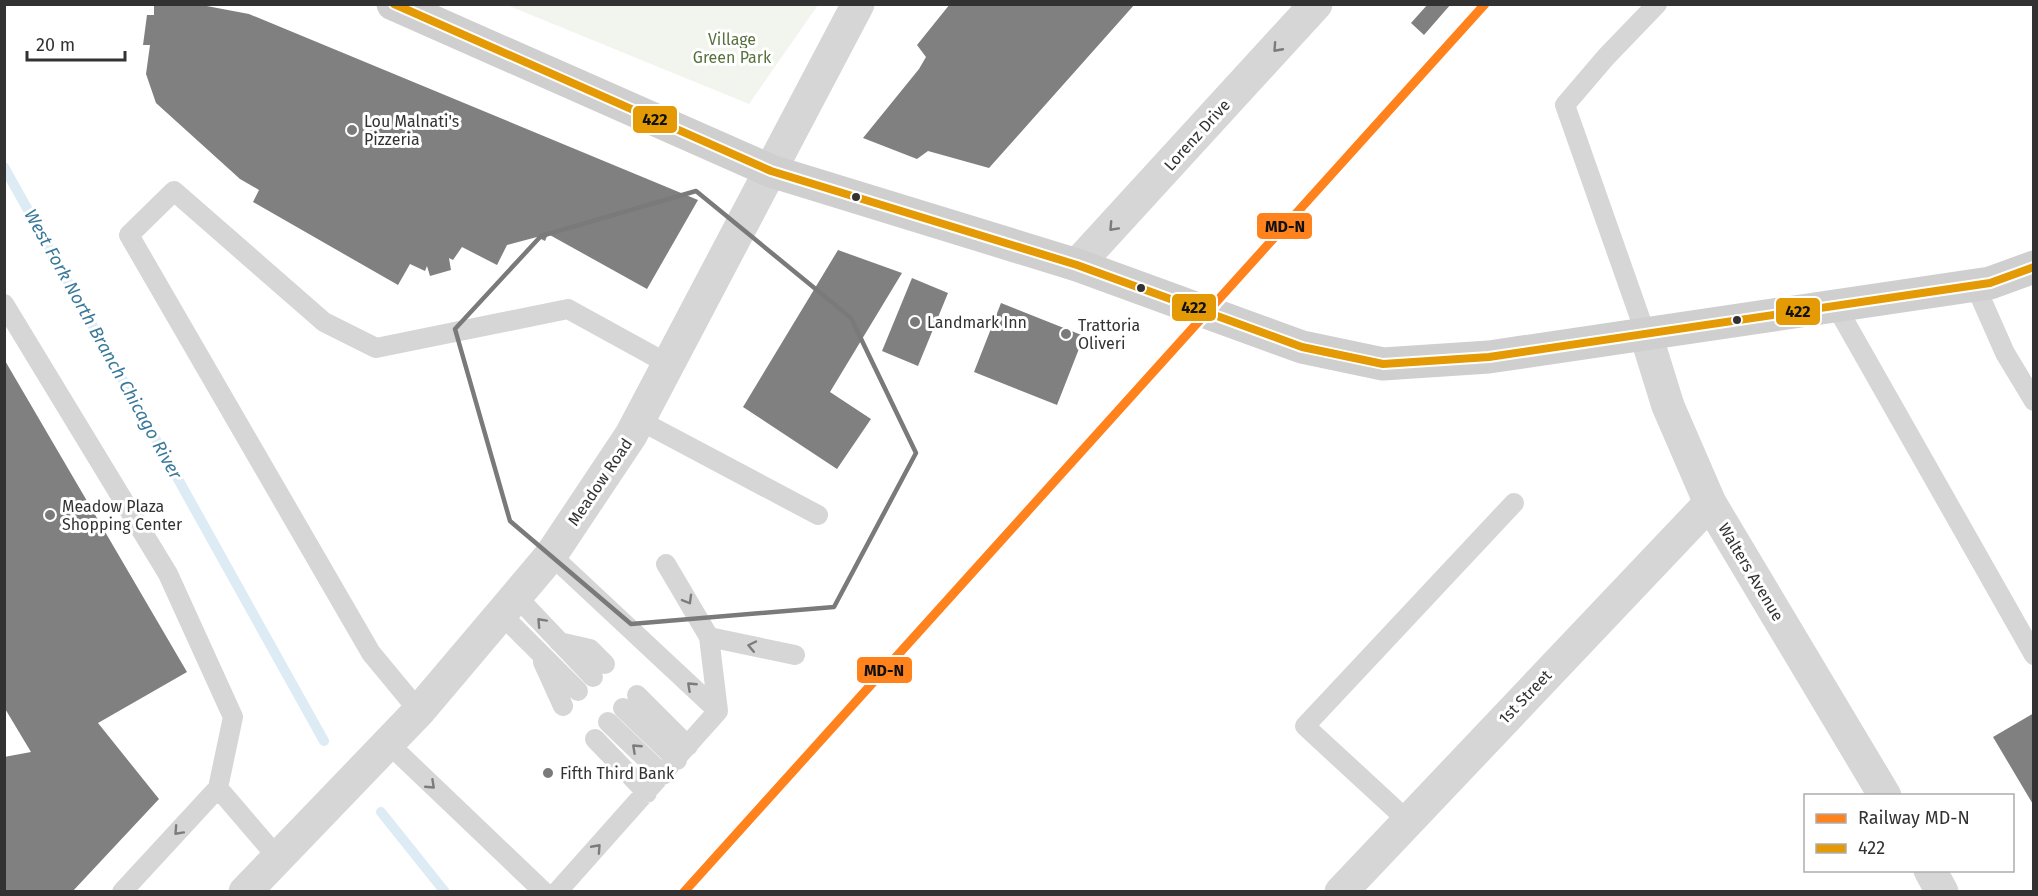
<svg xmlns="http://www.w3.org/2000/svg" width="2038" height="896" font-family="'Fira Sans',sans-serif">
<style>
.green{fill:#f1f5ed}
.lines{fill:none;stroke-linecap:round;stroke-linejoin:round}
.stream{stroke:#dcebf4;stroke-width:10}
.building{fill:#808080}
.service{stroke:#d6d6d6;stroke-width:20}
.minor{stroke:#d6d6d6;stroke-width:33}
.tertiary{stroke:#d6d6d6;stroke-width:33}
.secondary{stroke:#cfcfcf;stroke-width:33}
.bus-1-casing{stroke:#fff;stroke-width:12}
.bus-1{stroke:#e39a05;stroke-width:8}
.rail-1-casing{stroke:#fff;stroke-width:14}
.rail-1{stroke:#ff821d;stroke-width:9}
.oneway{stroke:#7c7c7c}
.marked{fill:none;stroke:#7a7a7a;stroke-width:4.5;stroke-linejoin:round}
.poi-dot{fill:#7a7a7a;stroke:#fff;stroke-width:2}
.bus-dot{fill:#323232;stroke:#fff;stroke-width:2}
.labels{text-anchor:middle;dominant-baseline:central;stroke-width:6;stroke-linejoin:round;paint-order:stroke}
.park-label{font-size:16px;fill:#57713d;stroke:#fff}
.poi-label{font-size:16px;fill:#323232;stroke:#fff;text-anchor:start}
.street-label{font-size:16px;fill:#323232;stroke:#fff}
.water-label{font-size:18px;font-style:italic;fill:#3b799a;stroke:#fff}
.line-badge{stroke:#fff;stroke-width:2}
.pale-badge-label{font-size:16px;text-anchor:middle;font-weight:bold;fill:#111}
</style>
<rect width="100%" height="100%" fill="#fff"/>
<path class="green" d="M507,5l311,-1v1l-69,99z"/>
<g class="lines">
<path class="stream" d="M4,167l320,574
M381,812l64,80"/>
</g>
<path class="building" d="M154,4h42l53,10 449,186 -51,89 -99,-55 -3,7 -8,-4 -30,8 -10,20 -35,-18 -9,13 -4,-2 2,12 -21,6 -3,-10 -2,5 -15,-7 -12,21 -145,-83 6,-12 -19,-11 -84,-76 -10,-29 4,-29h-7l4,-30h7z
M950,4h185l-146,164 -61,-17 -11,8 -54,-21 56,-69 7,-12 -9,-12z
M1428,4h23l-27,31 -13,-12z
M838,250l64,23 -72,119 41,27 -34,50 -94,-62z
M912,278l36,15 -30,73 -36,-15z
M1001,303l83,33 -27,69 -83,-33z
M4,359l183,313 -89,51 61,76 -87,93h-68v-135l27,-5 -27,-45z
M2034,713v93l-41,-69z"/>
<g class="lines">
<path class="service" d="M1975,285l30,68 29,48
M4,304l164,270 65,143 -15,71 -96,104
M1836,306l198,349
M1646,335l-81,-230 41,-48 51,-53
M639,420l179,95
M551,555l167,156 -161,181
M666,564l43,73 9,74
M517,597l76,80
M502,615l76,76
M709,637l86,18
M559,642l31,7 15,15
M543,662l20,44
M637,695l51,51
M623,708l54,52
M419,711l-48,-58 -242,-418 45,-44 150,131 52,26 192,-39 100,55
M608,722l55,53
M595,739l52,54
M389,744l155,148
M218,788l60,70
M1408,821l-103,-95 209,-223"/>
<path class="minor" d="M1077,265l239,-261
M245,892l174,-181 132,-156 80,-120 227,-431
M1341,892l369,-389"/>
<path class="tertiary" d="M1646,335l22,71 42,97 175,293
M1930,870l12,22"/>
<path class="secondary" d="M393,4l378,167 306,94 225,82 81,17 106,-7 501,-74 44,-16"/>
<defs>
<path id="bus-1" d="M394,4l377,167 306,94 225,82 81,17 106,-7 501,-74 44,-16"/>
</defs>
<use href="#bus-1" class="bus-1-casing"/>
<use href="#bus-1" class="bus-1"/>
<defs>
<path id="rail-1" d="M684,892l801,-888"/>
</defs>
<use href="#rail-1" class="rail-1-casing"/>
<use href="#rail-1" class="rail-1"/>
</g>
<defs><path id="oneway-chevron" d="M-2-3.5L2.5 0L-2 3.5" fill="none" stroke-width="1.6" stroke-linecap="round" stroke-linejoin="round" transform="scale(1.5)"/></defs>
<g class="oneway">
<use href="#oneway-chevron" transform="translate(1277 48) rotate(132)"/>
<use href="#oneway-chevron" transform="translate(1113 227) rotate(133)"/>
<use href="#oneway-chevron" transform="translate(688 600) rotate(60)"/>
<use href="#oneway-chevron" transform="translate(541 622) rotate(-133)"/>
<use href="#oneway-chevron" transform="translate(752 646) rotate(-168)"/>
<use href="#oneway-chevron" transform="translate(691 686) rotate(-137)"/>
<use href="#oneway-chevron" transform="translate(636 748) rotate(-137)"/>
<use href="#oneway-chevron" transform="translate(431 785) rotate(43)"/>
<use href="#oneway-chevron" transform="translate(178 831) rotate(133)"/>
<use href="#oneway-chevron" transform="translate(597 848) rotate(-48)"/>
</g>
<path class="marked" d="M696,191l155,127 65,135 -82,154 -203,17 -121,-103 -55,-192 86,-93z"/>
<g class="poi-dot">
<circle cx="352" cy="130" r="6"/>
<circle cx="915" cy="322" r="6"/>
<circle cx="1066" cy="334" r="6"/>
<circle cx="50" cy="515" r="6"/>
<circle cx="548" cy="773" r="6"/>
</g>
<g class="bus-dot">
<circle cx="856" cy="197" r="5"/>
<circle cx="1141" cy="288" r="5"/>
<circle cx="1737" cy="320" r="5"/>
</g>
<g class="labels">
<g class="park-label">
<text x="732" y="39">Village<tspan x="732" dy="18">Green Park</tspan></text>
</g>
<g class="poi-label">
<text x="364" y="121">Lou Malnati's<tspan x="364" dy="18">Pizzeria</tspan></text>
<text x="927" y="322">Landmark Inn</text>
<text x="1078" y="325">Trattoria<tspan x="1078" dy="18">Oliveri</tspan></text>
<text x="62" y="506">Meadow Plaza<tspan x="62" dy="18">Shopping Center</tspan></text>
<text x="560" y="773">Fifth Third Bank</text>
</g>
<g class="street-label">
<text transform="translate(1197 135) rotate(-48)">Lorenz Drive</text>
<text transform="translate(600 482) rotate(-56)">Meadow Road</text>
<text transform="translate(1751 572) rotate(59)">Walters Avenue</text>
<text transform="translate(1525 697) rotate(-46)">1st Street</text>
</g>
<g class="water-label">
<text transform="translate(103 344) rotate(61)">West Fork North Branch Chicago River</text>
</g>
</g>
<g class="line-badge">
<rect x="632" y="105" width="46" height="29" rx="6" fill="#e39a05"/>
<rect x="1256" y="212" width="57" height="28" rx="6" fill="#ff821d"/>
<rect x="1171" y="293" width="46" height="29" rx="6" fill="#e39a05"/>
<rect x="1775" y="297" width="46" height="29" rx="6" fill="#e39a05"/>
<rect x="856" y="656" width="57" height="28" rx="6" fill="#ff821d"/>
</g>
<g class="pale-badge-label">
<text x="655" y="125">422</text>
<text x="1285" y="232">MD-N</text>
<text x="1194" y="313">422</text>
<text x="1798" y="317">422</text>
<text x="884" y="676">MD-N</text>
</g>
<rect width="2038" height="896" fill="none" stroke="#323232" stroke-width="12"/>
<rect x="1804" y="794" width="210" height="78" fill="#ffffff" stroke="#adadad" stroke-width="1.5"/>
<rect x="1816" y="814" width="30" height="9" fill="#ff821d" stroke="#adadad" stroke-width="1.5"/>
<text x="1858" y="824" font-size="18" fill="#323232">Railway MD-N</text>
<rect x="1816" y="844" width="30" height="9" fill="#e39a05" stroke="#adadad" stroke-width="1.5"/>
<text x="1858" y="854" font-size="18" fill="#323232">422</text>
<path d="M27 51v9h98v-9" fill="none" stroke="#323232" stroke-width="3"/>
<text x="36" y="51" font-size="18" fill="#323232" stroke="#ffffff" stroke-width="4.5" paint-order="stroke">20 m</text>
</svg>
